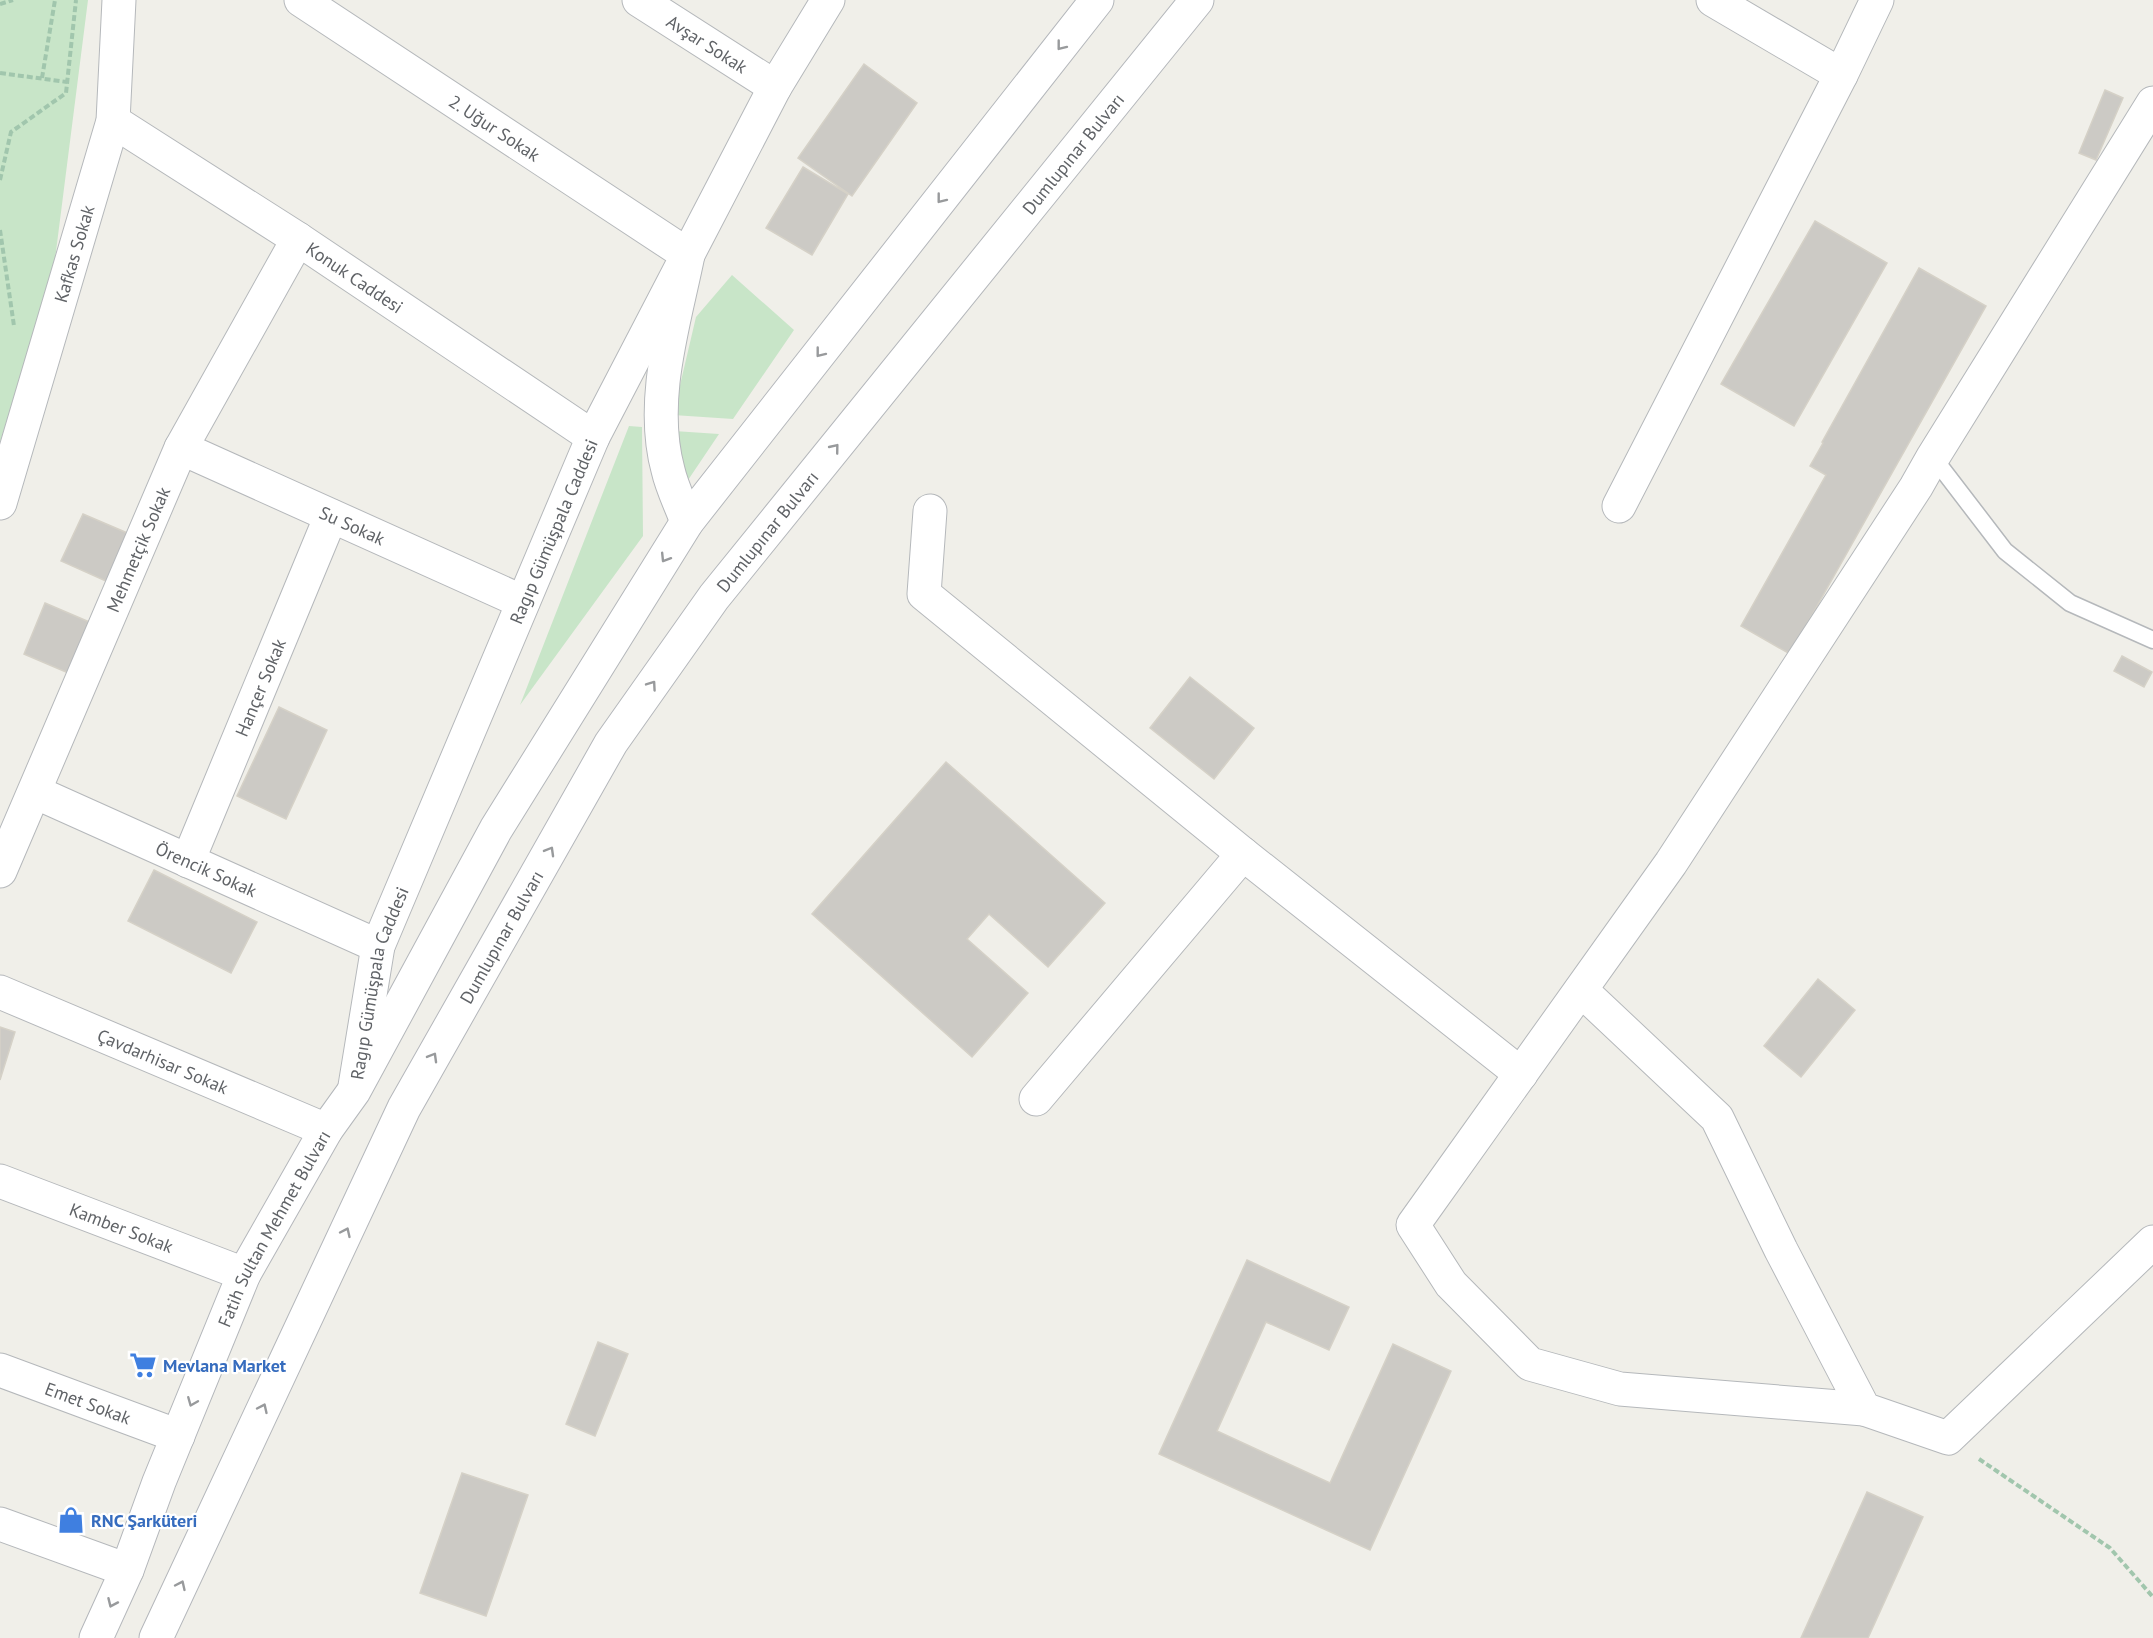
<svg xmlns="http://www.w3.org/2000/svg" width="2153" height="1638" font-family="'PT Sans',sans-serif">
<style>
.green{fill:#c8e5c8}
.building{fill:#cccac5;stroke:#d5d1c7;stroke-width:1.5}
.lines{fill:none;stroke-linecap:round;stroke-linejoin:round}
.service-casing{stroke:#b5b8bb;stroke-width:19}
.minor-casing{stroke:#b5b8bb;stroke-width:35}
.secondary-casing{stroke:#b4b7bb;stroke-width:35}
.path{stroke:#a1c6ad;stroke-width:4;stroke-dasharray:6 3;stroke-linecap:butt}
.service{stroke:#fff;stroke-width:16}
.minor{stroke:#fff;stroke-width:33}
.secondary{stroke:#fff;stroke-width:33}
.oneway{stroke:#989a9c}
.labels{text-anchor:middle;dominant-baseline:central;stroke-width:4.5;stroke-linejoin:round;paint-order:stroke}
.street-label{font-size:18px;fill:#606367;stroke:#fff}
.shop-label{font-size:18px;font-weight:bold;fill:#366cbe;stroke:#fff;text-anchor:start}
</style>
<rect width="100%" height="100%" fill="#f0efe9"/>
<path class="green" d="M0,0h88l-35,275 -53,167z
M732,275l62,55 -61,89 -60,-4 23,-98z
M629,426l13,1 1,109 -123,169z
M674,431l45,3 -39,58z"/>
<path class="building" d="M864,64l53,39 -65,93 -54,-38z
M2105,90l18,8 -27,62 -17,-7z
M803,167l45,27 -36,61 -46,-27z
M1815,221l72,42 -93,163 -73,-42z
M1919,268l67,38 -196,348 -49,-28 85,-151 -16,-9 13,-23 -1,-1z
M83,514l56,24 -22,48 -56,-25z
M45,603l56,24 -21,51 -56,-24z
M2122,656l30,16 -8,15 -30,-16z
M1190,677l64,51 -40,51 -64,-51z
M279,707l48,23 -41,89 -49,-23z
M946,762l159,141 -57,64 -59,-53 -22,25 61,54 -56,64 -160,-143z
M154,870l103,52 -26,51 -103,-52z
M1818,979l37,31 -54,67 -37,-31z
M0,1027l15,5 -15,48z
M1247,1260l102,47 -20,43 -63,-28 -49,109 113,52 63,-139 58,27 -81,179 -211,-96z
M598,1342l30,12 -33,82 -29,-12z
M462,1473l66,22 -42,121 -66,-23z
M1867,1492l56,25 -55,121h-67z"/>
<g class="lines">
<defs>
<path id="service" d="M1933,457l72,94 65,52 83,37"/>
<g id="minor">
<path id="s1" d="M301,0l387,255c-14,69 -39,145 -20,215 4,18 13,35 19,52"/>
<path id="s2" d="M639,0l136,87"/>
<path d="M1713,0l128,75"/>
<path id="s3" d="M113,121l185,118 295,198"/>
<path id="s4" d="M181,448l342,154"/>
<path id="s5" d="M0,503l113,-382 6,-121"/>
<path d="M1619,506l222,-431 36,-75"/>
<path d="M930,511l-6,83 319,260 278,220"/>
<path id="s6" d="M35,792l343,154"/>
<path id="s7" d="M188,861l143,-345"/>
<path id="s8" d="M0,871l181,-423 117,-209"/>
<path d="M1581,990l136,128 64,132 83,159 84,29 205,-196"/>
<path id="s9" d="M0,992l326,138"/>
<path id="s10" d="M355,1086l23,-140 215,-509 182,-350 53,-87"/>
<path d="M1036,1099l207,-245"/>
<path id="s11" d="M0,1181l244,93"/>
<path id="s12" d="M0,1370l178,66"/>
<path d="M1864,1409l-244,-20 -90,-25 -79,-80 -38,-59 258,-362 245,-376 17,-30 220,-354"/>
<path d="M0,1524l127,46"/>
</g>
<g id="secondary">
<path id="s13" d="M96,1638l31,-68 32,-88 85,-208 82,-144 28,-39 142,-262 191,-307 410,-522"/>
<path id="s14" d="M156,1638l248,-530 207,-365 103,-146 483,-597"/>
</g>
</defs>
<use href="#service" class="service-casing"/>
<use href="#minor" class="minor-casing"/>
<use href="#secondary" class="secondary-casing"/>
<path class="path" d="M0,4l13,-4
M0,73l67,9
M42,78l13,-78
M0,180l11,-48 55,-39 10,-93
M0,230l14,96
M1979,1459l131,89 43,49"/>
<use href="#service" class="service"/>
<use href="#minor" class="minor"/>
<use href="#secondary" class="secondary"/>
</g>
<defs><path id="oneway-chevron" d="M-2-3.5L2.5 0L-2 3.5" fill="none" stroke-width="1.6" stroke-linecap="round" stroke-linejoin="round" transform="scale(1.5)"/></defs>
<g class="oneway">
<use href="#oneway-chevron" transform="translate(1061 46) rotate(128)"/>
<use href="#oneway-chevron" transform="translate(941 199) rotate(128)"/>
<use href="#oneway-chevron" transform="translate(820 353) rotate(128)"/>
<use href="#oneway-chevron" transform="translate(835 448) rotate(-51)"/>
<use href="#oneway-chevron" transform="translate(665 558) rotate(122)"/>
<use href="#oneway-chevron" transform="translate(652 685) rotate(-55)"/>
<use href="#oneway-chevron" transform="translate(550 851) rotate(-60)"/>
<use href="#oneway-chevron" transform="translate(433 1057) rotate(-60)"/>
<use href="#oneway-chevron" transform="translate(346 1232) rotate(-65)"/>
<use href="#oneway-chevron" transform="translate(192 1402) rotate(112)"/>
<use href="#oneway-chevron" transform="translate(263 1408) rotate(-65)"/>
<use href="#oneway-chevron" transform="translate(181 1585) rotate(-65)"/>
<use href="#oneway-chevron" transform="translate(112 1603) rotate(114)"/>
</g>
<defs>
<symbol id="supermarket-bare" viewBox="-9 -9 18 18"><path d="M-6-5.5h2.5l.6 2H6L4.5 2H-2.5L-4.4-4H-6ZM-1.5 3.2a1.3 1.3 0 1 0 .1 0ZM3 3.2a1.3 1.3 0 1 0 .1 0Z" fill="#3f7fe0" stroke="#fff" stroke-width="2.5" paint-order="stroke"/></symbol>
<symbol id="shop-bare" viewBox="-9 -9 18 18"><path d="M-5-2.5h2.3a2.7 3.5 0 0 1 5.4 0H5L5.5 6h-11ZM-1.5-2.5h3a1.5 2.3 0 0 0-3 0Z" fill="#3f7fe0" stroke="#fff" stroke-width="2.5" paint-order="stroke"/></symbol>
</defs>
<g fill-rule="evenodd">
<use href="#supermarket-bare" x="124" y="1346" width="38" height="38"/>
<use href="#shop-bare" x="52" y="1501" width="38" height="38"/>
</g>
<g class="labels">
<g class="street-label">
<text stroke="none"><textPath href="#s2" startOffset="81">Avşar Sokak</textPath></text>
<text stroke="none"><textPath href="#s1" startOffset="232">2. Uğur Sokak</textPath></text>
<text stroke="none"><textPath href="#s14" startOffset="1754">Dumlupınar Bulvarı</textPath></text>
<text stroke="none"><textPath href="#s5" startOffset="260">Kafkas Sokak</textPath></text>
<text stroke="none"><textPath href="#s3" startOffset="288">Konuk Caddesi</textPath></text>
<text stroke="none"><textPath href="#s4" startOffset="188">Su Sokak</textPath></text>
<text stroke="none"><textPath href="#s10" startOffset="592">Ragıp Gümüşpala Caddesi</textPath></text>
<text stroke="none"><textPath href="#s14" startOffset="1268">Dumlupınar Bulvarı</textPath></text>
<text stroke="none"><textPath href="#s8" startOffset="350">Mehmetçik Sokak</textPath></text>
<text stroke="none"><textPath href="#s7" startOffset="188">Hançer Sokak</textPath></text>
<text stroke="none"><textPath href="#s6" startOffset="188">Örencik Sokak</textPath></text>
<text stroke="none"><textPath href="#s14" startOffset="782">Dumlupınar Bulvarı</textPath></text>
<text stroke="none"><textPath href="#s10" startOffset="106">Ragıp Gümüşpala Caddesi</textPath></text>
<text stroke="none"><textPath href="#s9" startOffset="177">Çavdarhisar Sokak</textPath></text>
<text stroke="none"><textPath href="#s11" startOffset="130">Kamber Sokak</textPath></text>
<text stroke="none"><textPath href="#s13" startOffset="447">Fatih Sultan Mehmet Bulvarı</textPath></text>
<text stroke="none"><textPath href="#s12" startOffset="94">Emet Sokak</textPath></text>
</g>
<g class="shop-label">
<text x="163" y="1365">Mevlana Market</text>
<text x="91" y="1520">RNC Şarküteri</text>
</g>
</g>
</svg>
